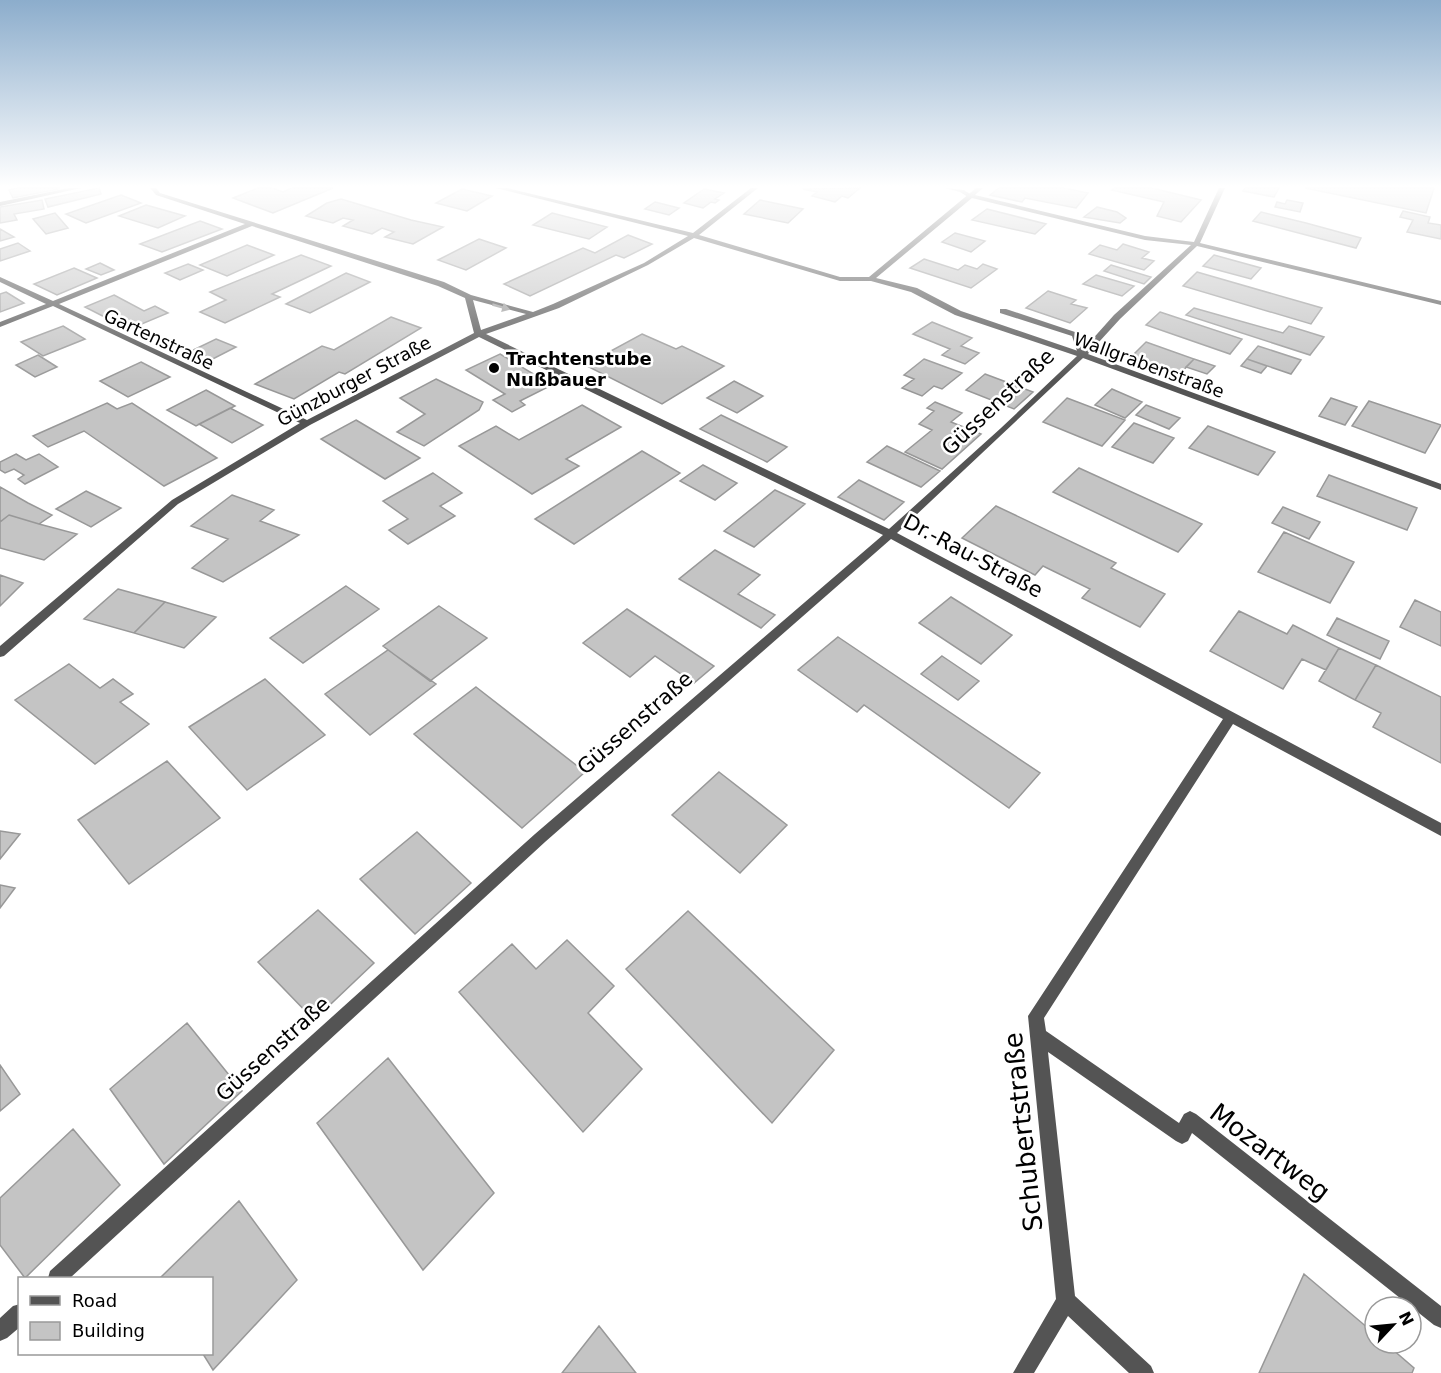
<svg xmlns="http://www.w3.org/2000/svg" width="1441" height="1373" font-family="'DejaVu Sans',sans-serif">
<style>
.building{fill:#c4c4c4;stroke:#989898;stroke-width:1.5}
.lines{fill:none;stroke-linecap:round;stroke-linejoin:round}
.service{fill:#545454;fill-rule:evenodd}
.minor{fill:#545454;fill-rule:evenodd}
.oneway{fill:#989898}
.poi-dot{fill:#000;stroke:#fff;stroke-width:2}
.labels{text-anchor:middle;dominant-baseline:central;stroke-width:5;stroke-linejoin:round;paint-order:stroke}
.far-street-label{font-size:18px;fill:#000;stroke:#fff}
.far-poi-label{font-size:18px;font-weight:bold;fill:#000;stroke:#fff;text-anchor:start}
.street-label{font-size:21px;fill:#000;stroke:#fff}
.near-street-label{font-size:26px;fill:#000;stroke:#fff}
</style>
<rect width="100%" height="100%" fill="#fff"/>
<path class="building" d="M17,188h42v1l-46,9 -4,-8z
M99,188l2,6 -53,13 -3,-8z
M258,188h14l11,4 9,-4h41l-60,25 -40,-15z
M860,188l-12,10 -6,-2 -7,6 -23,-6 5,-4 -14,-3z
M999,188h65l24,5 -12,15 -51,-10 -3,4 -32,-7z
M1114,188h38l49,12 -20,22 -24,-6 7,-14 -52,-12z
M1245,188h34l-5,9 -31,-6z
M1305,188h129l-8,25z
M462,189l30,7 -25,15 -31,-8z
M704,189l20,4 -9,6 4,1 -4,3 -4,-1 -8,6 -19,-5z
M121,195l20,8 -55,20 -20,-9z
M341,199l70,21 32,7 -30,17 -28,-7 9,-5 -12,-4 -10,6 -29,-8 10,-6 -10,-2 -10,5 -27,-7 21,-13z
M42,200l2,9 -30,5 3,6 -17,3v-16z
M760,200l43,9 -15,14 -44,-9z
M1287,200l16,3 -3,9 -25,-5 2,-5 8,2z
M655,202l24,6 -10,7 -24,-6z
M146,205l39,11 -27,12 -39,-12z
M1097,207l20,5 9,6 -6,5 -36,-6z
M987,209l59,15 -11,10 -63,-14z
M1403,211l27,6 -2,6 13,2v14l-34,-7 6,-12 -13,-3z
M1261,212l45,11 55,15 -5,10 -103,-27z
M55,213l13,15 -22,6 -13,-15z
M552,213l55,14 -18,12 -56,-14z
M200,221l22,8 -60,23 -22,-8z
M0,229l14,8 -14,4z
M955,233l30,8 -14,11 -29,-10z
M628,235l24,9 -28,14 -8,-3 -86,41 -26,-12 79,-36 12,5z
M479,239l27,9 -40,22 -28,-10z
M18,243l12,8 -30,10v-12z
M1123,244l26,8 -7,6 12,3 -10,9 -55,-16 11,-9 17,5z
M247,245l27,10 -47,21 -27,-11z
M301,255l30,11 -59,28 8,3 -55,26 -25,-11 26,-12 -16,-8z
M1214,255l47,13 -10,11 -48,-13z
M924,259l34,11 7,-5 12,4 6,-5 14,5 -26,19 -61,-20z
M100,263l14,7 -13,5 -15,-6z
M188,264l15,6 -23,10 -15,-7z
M1111,265l40,12 -7,7 -40,-13z
M74,268l23,10 -40,17 -23,-11z
M1197,272l125,36 -11,16 -128,-38z
M346,273l24,9 -60,31 -24,-9z
M1096,275l38,11 -12,10 -39,-12z
M1048,291l28,9 -5,4 16,4 -17,15 -44,-15z
M6,292l18,11 -24,9v-18z
M114,295l30,16 11,-5 13,7 -31,13 -6,-4 -9,4 -37,-19z
M1194,308l89,25 6,-7 35,11 -14,18 -124,-40z
M1160,312l82,27 -12,15 -84,-29z
M391,317l30,11 -76,46 -6,-2 -45,27 -39,-15 67,-38 12,4z
M932,322l40,16 -11,8 18,7 -14,11 -23,-9 8,-6 -37,-15z
M63,326l22,13 -42,17 -22,-14z
M642,334l34,15 6,-3 42,20 -62,38 -77,-39z
M216,339l20,8 -29,15 -20,-9z
M1146,342l48,17 -15,16 -49,-17z
M1258,346l43,14 -10,14 -44,-15z
M500,354l52,31 -32,16 5,4 -13,7 -19,-12 12,-6 -39,-24z
M38,355l19,12 -22,10 -19,-12z
M924,359l38,14 -20,16 -8,-3 -12,10 -20,-8 12,-9 -10,-4z
M1194,359l21,7 -8,8 -21,-7z
M1247,359l20,7 -6,7 -20,-7z
M141,362l29,15 -42,20 -28,-16z
M985,374l48,18 -19,17 -48,-19z
M436,379l47,23 -4,8 -55,36 -27,-14 28,-18 -25,-16z
M734,381l29,15 -26,17 -30,-15z
M1112,389l30,13 -17,16 -30,-13z
M206,390l29,16 -39,20 -29,-16z
M1067,398l58,22 -23,26 -59,-24z
M1331,398l26,9 -12,18 -26,-9z
M1369,401l72,24 -16,28 -73,-27z
M935,402l27,11 -11,9 30,12 -39,35 -37,-17 27,-22 -13,-6 15,-13 -7,-3z
M107,403l10,6 15,-6 85,55 -53,28 -80,-55 -36,16 -15,-11z
M582,405l39,22 -55,32 13,7 -47,28 -73,-48 37,-20 23,14z
M1146,405l34,13 -11,11 -33,-14z
M230,408l33,17 -31,18 -33,-19z
M721,415l66,32 -20,15 -67,-33z
M356,420l64,38 -35,21 -64,-40z
M1134,423l40,15 -21,25 -41,-16z
M1208,426l67,26 -17,23 -69,-27z
M887,446l53,25 -19,16 -54,-25z
M642,451l38,22 -106,71 -39,-25z
M16,454l10,6 13,-6 19,13 -33,17 -7,-5 6,-4 -10,-6 -9,4 -5,-3v-8z
M703,465l34,18 -22,17 -35,-19z
M1079,468l123,56 -24,28 -125,-60z
M433,473l29,20 -22,13 15,10 -47,28 -19,-14 19,-11 -25,-18z
M1329,475l88,33 -10,22 -90,-34z
M859,480l45,22 -20,18 -46,-23z
M0,487l28,16 24,12 -13,9 -30,-9 -9,7z
M775,490l30,14 -51,43 -30,-16z
M86,491l35,17 -30,19 -35,-18z
M232,495l42,15 -14,11 39,14 -76,47 -31,-14 36,-29 -37,-13z
M996,506l120,57 -5,5 54,26 -25,33 -58,-29 8,-9 -47,-23 -8,9 -73,-37z
M1283,507l37,15 -11,17 -37,-16z
M9,515l30,9 38,10 -33,26 -44,-12v-26z
M1284,532l70,30 -24,41 -72,-31z
M715,550l45,25 -22,19 37,21 -14,13 -82,-49z
M0,575l23,8 -23,23z
M346,586l33,23 -76,54 -33,-25z
M118,589l47,13 -31,31 -50,-14z
M951,597l61,38 -31,29 -62,-41z
M1415,600l26,12v34l-41,-19z
M165,602l51,15 -32,31 -50,-15z
M439,606l48,32 -57,43 -47,-35z
M627,609l87,57 -20,17 -39,-27 -25,21 -47,-34z
M1239,611l48,23 6,-9 46,23 -13,22 -24,-11 -19,30 -73,-38z
M1337,618l52,23 -9,18 -53,-24z
M838,637l202,136 -31,35 -145,-103 -7,7 -59,-42z
M1339,648l37,17 -21,35 -36,-19z
M388,650l48,34 -66,51 -45,-41z
M942,656l37,25 -21,19 -37,-26z
M69,664l31,24 13,-9 20,15 -13,8 29,22 -54,40 -80,-64z
M1376,665l65,32v66l-68,-36 8,-14 -26,-13z
M265,679l60,56 -78,55 -58,-63z
M476,687l109,85 -63,56 -108,-94z
M167,761l53,57 -91,66 -51,-64z
M719,772l68,53 -47,48 -68,-58z
M0,831l20,3 -20,25z
M417,832l54,51 -56,51 -55,-55z
M0,885l15,3 -15,20z
M318,910l56,53 -60,57 -56,-58z
M688,911l146,139 -62,73 -146,-154z
M567,940l47,46 -26,27 54,56 -59,63 -124,-140 53,-48 24,25z
M187,1023l55,68 -78,73 -54,-75z
M388,1058l106,135 -71,77 -106,-147z
M0,1065l20,29 -20,17z
M73,1129l47,56 -95,93 -25,-33v-47z
M239,1201l58,79 -84,90 -10,-16h9v-76h-52z
M1304,1274l71,60v9h10l29,25 -2,5h-153z
M599,1326l37,47h-74z"/>
<g class="lines">
<path class="service" d="M945,188l19,2 9,6 -5,1 -8,-5z
M1000,309h6l72,24 8,22 -7,2 -7,-21 -72,-23z"/>
<path class="minor" d="M69,188h12l-81,18v-4z
M150,188h6l4,5 284,89 27,13 62,17 20,-8 91,-41 44,-27 -192,-48h11l186,45 58,-45h7l-59,47 141,42h29l107,-89h7l-8,7 170,41 49,6 25,-54h6l-25,55 241,58v4l-244,-59 -77,73 -32,35 353,130v6l-358,-132 -186,175 544,290v13l-208,-112 -189,294 2,13 133,92 5,-9 6,-3 6,3 245,192v22l-7,-3 -242,-192 -4,8 -6,3 -6,-3 -128,-89 27,244 76,70 3,7h-25l-61,-57 -34,57h-21l43,-74 -28,-283 195,-297 -332,-180 -346,303 -475,436h-22l2,-7 485,-437 348,-299 -404,-198 -169,88 -132,79 -174,152 -4,1v-11l172,-146 128,-77 -247,-117 -53,21v-5l46,-18 -46,-22v-5l53,24 192,-77 -89,-29zM972,198l173,42 46,5 -77,70 -33,37 -120,-41 -44,-23 -41,-10zM252,226l186,60 27,12 9,35 -167,87 -248,-116zM694,238l146,43h31l40,11 44,23 122,41 -76,72 -112,101 -403,-195 73,-26 89,-43zM473,300l53,14 -45,16z
M20,1304v23l-13,11 -7,3v-23l13,-12z"/>
</g>
<defs><path id="oneway-solid" d="M-6-.8H1V-3.2L6.5 0L1 3.2V.8H-6Z" transform="scale(1.5)"/></defs>
<use class="oneway" href="#oneway-solid" transform="translate(501 307) rotate(16)"/>
<linearGradient id="sky" x2="0" y2="1"><stop stop-color="#8cadcc"/><stop offset="0.49" stop-color="#fff"/><stop offset="1" stop-color="#fff" stop-opacity="0"/></linearGradient>
<rect width="1441" height="380" fill="url(#sky)"/>
<circle class="poi-dot" cx="494" cy="368" r="6"/>
<g class="labels">
<g class="far-street-label">
<text transform="translate(159 339) rotate(25)">Gartenstraße</text>
<text transform="translate(1149 365) rotate(20)">Wallgrabenstraße</text>
<text transform="translate(354 381) rotate(-28)">Günzburger Straße</text>
</g>
<g class="far-poi-label">
<text x="506" y="358">Trachtenstube<tspan x="506" dy="21">Nußbauer</tspan></text>
</g>
<g class="street-label">
<text transform="translate(998 402) rotate(-43)">Güssenstraße</text>
<text transform="translate(973 556) rotate(28)">Dr.-Rau-Straße</text>
<text transform="translate(635 723) rotate(-41)">Güssenstraße</text>
<text transform="translate(273 1049) rotate(-42)">Güssenstraße</text>
</g>
<g class="near-street-label">
<text transform="translate(1023 1132) rotate(-96)">Schubertstraße</text>
<text transform="translate(1270 1152) rotate(37)">Mozartweg</text>
</g>
</g>
<rect x="18" y="1277" width="195" height="78" fill="#ffffff" stroke="#999999" stroke-width="1.5"/>
<rect x="30" y="1296" width="30" height="9" fill="#545454" stroke="#999999" stroke-width="1.5"/>
<text x="72" y="1307" font-size="18" fill="#000000">Road</text>
<rect x="30" y="1322" width="30" height="18" fill="#c4c4c4" stroke="#999999" stroke-width="1.5"/>
<text x="72" y="1337" font-size="18" fill="#000000">Building</text>
<g transform="translate(1393 1325) rotate(64)"><circle r="28" fill="#ffffff" stroke="#999999" stroke-width="1.5"/>
<path d="M0-4.5L10 22L0 15L-10 22Z" fill="#000000"/>
<text y="-9" font-size="16" font-weight="bold" text-anchor="middle" fill="#000000">N</text>
</g>
</svg>
